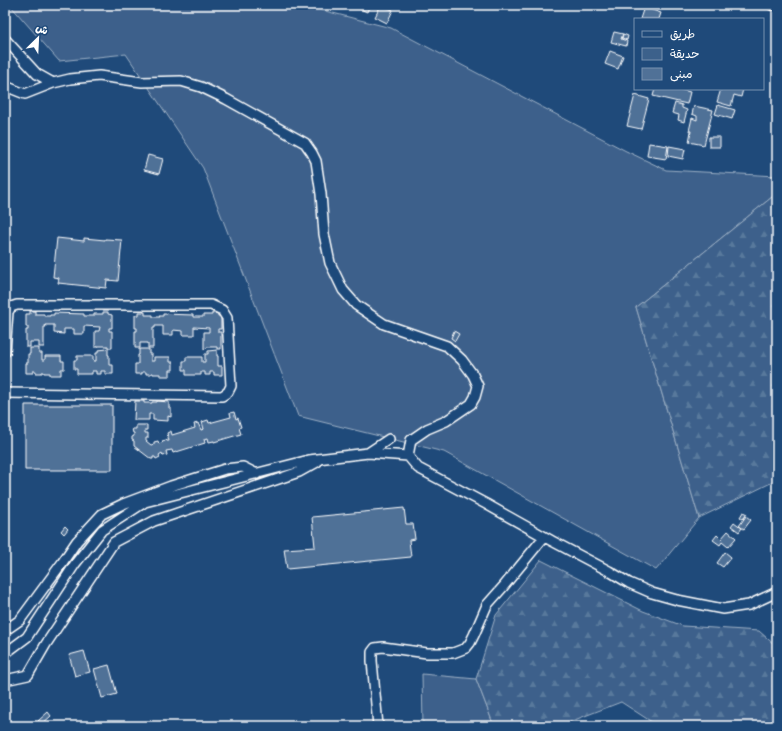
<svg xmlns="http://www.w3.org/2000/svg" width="782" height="731" font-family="'Indie Flower','Playpen Sans Arabic',sans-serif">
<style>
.green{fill:#3c618b;stroke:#9eb0c5}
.forest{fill:url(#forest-firs);stroke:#9eb0c5}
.building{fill:#507197;stroke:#fff}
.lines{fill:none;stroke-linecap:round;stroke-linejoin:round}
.street-casing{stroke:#fff;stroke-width:12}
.street{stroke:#1f4a7a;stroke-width:9}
</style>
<defs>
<pattern id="forest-firs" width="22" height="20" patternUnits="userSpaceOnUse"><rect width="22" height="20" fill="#3c618b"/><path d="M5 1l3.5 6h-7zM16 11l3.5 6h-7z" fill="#59799c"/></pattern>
</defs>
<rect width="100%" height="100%" fill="#1f4a7a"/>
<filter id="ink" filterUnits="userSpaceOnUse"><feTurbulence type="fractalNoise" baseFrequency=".025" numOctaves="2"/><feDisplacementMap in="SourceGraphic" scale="8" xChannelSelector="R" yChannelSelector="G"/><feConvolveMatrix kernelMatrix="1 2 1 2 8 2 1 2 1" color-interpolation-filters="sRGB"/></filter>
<g filter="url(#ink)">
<path class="green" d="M10,5h292l89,23 235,123 40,19 111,6v17l-141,114 63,211 -43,52 -212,-118 -146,-36 -95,-248 -77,-114 -67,7z
M422,674l54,5 18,47h-71z"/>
<path class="forest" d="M777,193v287l-78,38 -63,-211z
M541,560l102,51 40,15 76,5 18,16v79h-119l-37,-24 -62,24h-65l-18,-47 20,-64z"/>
<path class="building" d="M351,5h19l-3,7z
M381,5l12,5 -6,13 -12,-6z
M526,5h13l-1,3z
M644,7l17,6 -2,6h-19z
M614,32l9,2 -2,5 6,2 -1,5 -15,-4z
M623,34l5,2 -1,4 -5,-2z
M610,51l13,5 -5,13 -13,-5z
M655,89h24l11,3 -3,12 -34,-8z
M721,89h22l-2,8 -7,-2 -3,11 -14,-4z
M635,95l14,4 -8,30 -14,-3z
M675,103l7,2v3l5,2 -3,12 -6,-2 1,-5 -7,-2z
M718,105l17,5 -3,9 -17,-5z
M694,106l19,4 -9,35 -15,-3 2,-11h-2l3,-13 5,2v-4l-5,-2z
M709,137h11v10h-11z
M649,143l19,3 -2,13 -19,-3z
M669,146l16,3 -2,10 -15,-3z
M148,155l15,4 -4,15 -15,-4z
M57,238l27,3v-3l21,2v-1l17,1 -4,41 -11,-1 -1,8 -48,-5 1,-5 -6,-1z
M30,311h5v3h9v2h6v-1h4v-2l30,1v2h10v-2h9v-2h5v2l4,1v13h-3v3h3v17h-4v-2h-10v1h-3v-16h4l1,-4 -16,-1v8h-10v-5h-10v5l-10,-1v-8h-9l1,2h-2v20h-5v-5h-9v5h-4v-17h2v-3h-2v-13h4z
M139,312h6v3h8v2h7l-1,-1h4v-2l30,1v2h10v-2h9v-2h6v3h3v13h-3v3h3v17h-4v-2h-10v1l-3,1v-17h5v-4l-15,-1v8h-11v-4l-10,-1v5h-10v-9h-8v2h-2v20h-5v-5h-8v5h-5v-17h2v-3h-2v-13h4z
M454,331l5,3 -4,7 -4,-3z
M30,348h9v5h3v7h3v-4h16v5h3v8h-3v6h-11v-2h-6v-1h-2v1h-6v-2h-3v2h-7v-10h2v-9h2z
M108,349v6h1v10h4v9h-8v-3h-4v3h-5v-3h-4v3h-15v-5h-3v-9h3v-4h16v5h3v-8h2v-3z
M139,349h10v5h2v7h3v-4h16v5h3v8h-3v6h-10v-2h-7v-1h-2v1h-5v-2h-4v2h-7v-10h3v-9h1z
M217,350v6h1v10h4v9h-8v-3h-4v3h-5v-3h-4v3h-15v-5h-3v-9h3v-4h16v5h3v-8h3v-3z
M135,401h9v2h8v-1h5v-1l12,1v6h2v9l-3,-1v5l-15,-1v-6h-4v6h-15z
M25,405h87v65h-87z
M234,412l2,7 2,-1 3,9 -2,1 2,6 -27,8v-1l-5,1 -1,-4 -4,1 1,4 -32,10 -1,-3 -6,1 1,4 -4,1 -1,-3 -3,2 1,2 -4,2 -1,-2h-2v2h-2l-17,-13v-5l-2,-1v-3l2,-1v-3h-1l-1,-4h4v-4h11v5h-2v3h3v5h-2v3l5,4 3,-1v-2l4,-1 1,3 4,-2 -1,-1 4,-1 1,1h2l-2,-8 4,-2 1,4 23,-7 -1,-4 4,-1 3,7 3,-1 -2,-7 6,-2 1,3 22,-6 -1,-4z
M404,508l2,16h7l2,15 -6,1 2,17 -124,12 -3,-20 31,-2 -3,-30z
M743,512l4,2 -4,5 -3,-2z
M746,516l5,4 -7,9 -5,-3z
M734,522l8,6 -3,4 -8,-6z
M65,526l3,3 -4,5 -3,-3z
M728,531l8,7 -8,9 -6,-5 -2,3 -7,-5 4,-5 4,4z
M725,552l6,5 -8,10 -6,-4z
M84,651l6,21 -15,4 -6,-21z
M109,665l8,29 -15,4 -8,-29z
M48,712l3,4 -9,8 -4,-3z"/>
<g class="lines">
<defs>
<path id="street" d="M772,5l5,1
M5,39l32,35 16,9
M5,86l20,8 28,-11 17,-4 29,-3 43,6 39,-1 20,6 25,12 79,44 7,10 4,8 5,33 3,40 6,29 13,27 13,15 28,19 63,22 15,14 11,15 5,11 -3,11 -4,7 -25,17 -19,8 -16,11 -3,16 10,12 68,36 66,37 57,30 20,12 23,10 25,7 46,9 26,-4 28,-13
M5,352l3,-40 3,-5 6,-2h194l11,5 5,8 4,68 -3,6 -6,4 -217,-3
M368,453l21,-14
M5,630l2,-1 13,-9 42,-57 15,-22 25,-27 21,-10 48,-18 54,-17 18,-2 14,7
M5,652h2l20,-15 48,-73 27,-34 43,-28 164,-42 59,-7 40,3
M5,680l23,-5 18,-31 68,-102 40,-21 145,-49 18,-10
M378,726l-6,-65v-9l3,-4 8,-1 44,6h26l13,-5 4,-5 4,-8 13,-30 16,-18 41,-50"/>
</defs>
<use href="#street" class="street-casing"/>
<use href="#street" class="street"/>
</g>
</g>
<rect width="782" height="731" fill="none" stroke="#1f4a7a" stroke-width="20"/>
<rect x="10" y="10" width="762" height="711" fill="none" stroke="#fff" stroke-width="1.5" filter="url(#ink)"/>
<rect x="634" y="18" width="130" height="72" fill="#1f4a7a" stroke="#7992af"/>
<rect x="642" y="31" width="20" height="6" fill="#1f4a7a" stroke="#7992af"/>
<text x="670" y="38" font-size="12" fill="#ffffff">طريق</text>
<rect x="642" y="48" width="20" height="12" fill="#3c618b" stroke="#7992af"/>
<text x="670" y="58" font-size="12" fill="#ffffff">حديقة</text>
<rect x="642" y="68" width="20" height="12" fill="#507197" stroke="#7992af"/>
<text x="670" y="78" font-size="12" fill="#ffffff">مبنى</text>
<g transform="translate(38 38) rotate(24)" stroke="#1f4a7a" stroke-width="3" paint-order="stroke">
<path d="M0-3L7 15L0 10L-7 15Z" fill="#ffffff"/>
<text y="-6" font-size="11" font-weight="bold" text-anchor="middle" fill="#ffffff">ش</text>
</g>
</svg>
